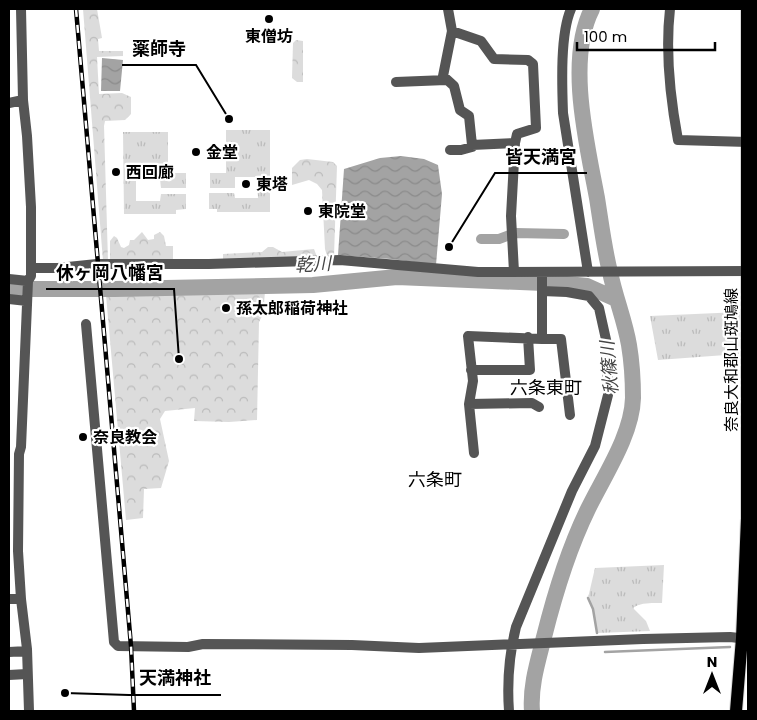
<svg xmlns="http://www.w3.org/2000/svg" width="757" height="720" font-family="Poppins,'Noto Sans JP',sans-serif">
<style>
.grass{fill:url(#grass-tufts)}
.forest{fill:url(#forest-crowns)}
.water{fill:url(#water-waves)}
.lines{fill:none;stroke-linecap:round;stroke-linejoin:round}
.stream{stroke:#a3a3a3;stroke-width:2.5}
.canal{stroke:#a3a3a3;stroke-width:10}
.river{stroke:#a3a3a3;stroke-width:16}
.major-casing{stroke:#dbdbdb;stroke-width:14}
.minor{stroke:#555;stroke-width:10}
.major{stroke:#000;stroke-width:12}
.rail-casing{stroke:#000;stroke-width:4.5}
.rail{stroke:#fff;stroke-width:2.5;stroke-dasharray:8;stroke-linecap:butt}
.poi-dot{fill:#000;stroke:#fff;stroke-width:2}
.labels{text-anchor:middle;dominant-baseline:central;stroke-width:4.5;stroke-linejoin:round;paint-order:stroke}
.poi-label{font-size:16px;font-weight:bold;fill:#000;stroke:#fff;text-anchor:start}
.street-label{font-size:16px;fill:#000;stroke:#fff}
.water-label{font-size:18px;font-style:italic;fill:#444;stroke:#fff}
.neighbourhood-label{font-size:18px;fill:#000;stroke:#fff}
.leader{fill:none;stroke:#000;stroke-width:2}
.callout-dot{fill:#000;stroke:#fff;stroke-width:2}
.callout-label{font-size:18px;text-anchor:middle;font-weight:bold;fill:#000;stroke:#fff;stroke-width:4.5;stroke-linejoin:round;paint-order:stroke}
</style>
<defs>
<pattern id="grass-tufts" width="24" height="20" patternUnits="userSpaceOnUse" patternTransform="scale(1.25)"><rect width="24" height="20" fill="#dcdcdc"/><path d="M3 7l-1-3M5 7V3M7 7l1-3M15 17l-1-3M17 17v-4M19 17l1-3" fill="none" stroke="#bbb"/></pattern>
<pattern id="forest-crowns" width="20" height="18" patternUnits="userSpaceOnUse" patternTransform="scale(1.25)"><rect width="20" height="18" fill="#dcdcdc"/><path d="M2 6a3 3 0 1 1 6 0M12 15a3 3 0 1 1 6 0" fill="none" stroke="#bbb"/></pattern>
<pattern id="water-waves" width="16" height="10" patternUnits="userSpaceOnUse" patternTransform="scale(1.25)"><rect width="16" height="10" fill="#a3a3a3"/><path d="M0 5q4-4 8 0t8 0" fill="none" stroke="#8b8b8b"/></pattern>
</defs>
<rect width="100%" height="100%" fill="#fff"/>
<path class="grass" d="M226,130h44v82h-53v-3h-8v-16h25l1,5h23l-1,-21h-22v11h-25v-15h16z
M123,132h45v41h18v15h-25l-1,-9h-24v22h24l1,-7h25v15l-10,1v4h-52z
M740,312l-1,42 -81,6 -8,-44z
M664,565l-2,38c-9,0 -21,-1 -29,5l13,13 4,10 -53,2 -4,-24 -5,-11 7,-30z"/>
<path class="forest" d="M83,9h14l5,29 -4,1 1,12h24v5l-26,1 2,37 23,-1 9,4v17l-6,6 -20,1 -1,5 4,135h-5z
M296,40l7,1v41h-6l-5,-4 1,-35z
M307,159l26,3 4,4 -3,90h-7l-2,-7 -3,-59 -5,-6 -8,-4 -17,5v-17l8,-8z
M142,232l6,8 6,-1v-4l6,-3 4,4 2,10h7v16l-63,-1v-20l4,-5 3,2 4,9 3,1 5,-3 1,-5h4z
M268,247h5l9,5 32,-3 3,8 -94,5v-8l39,-2z
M265,292l-2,22 -4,8 -2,98 -28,2 -35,-1 1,-13 -30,3 -5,8 9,42 -8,27 -17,1 -1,29 -17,2 -20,-225z"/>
<path class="water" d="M102,58l21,2 -3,31h-19z
M401,156l23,3 14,6 4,29 -6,71 -45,-6 -53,-4 6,-86 36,-11z"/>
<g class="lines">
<path class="stream" d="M588,598l5,11 4,24
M605,652l125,-5"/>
<path class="canal" d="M481,239h18l16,-6 49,1"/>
<path class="river" d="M9,289h105l199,-4 84,-8 170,7 20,2 29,13
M532,711c-2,-25 6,-50 12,-74 11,-44 24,-87 44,-128 16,-33 44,-74 45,-111 0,-18 -1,-35 -4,-53 -4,-24 -14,-48 -19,-73 -6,-24 -9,-49 -13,-74 -10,-54 -31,-138 -5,-189"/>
<defs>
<path id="major" d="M736,711l6,-73 5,-120v-509"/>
</defs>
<use href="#major" class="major-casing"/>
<path class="minor" d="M21,9l2,91 4,36 4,71v69l-3,5 -7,166 -2,7 -1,97 3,48 6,50 2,62
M448,9l4,22 29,10 13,18 34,1 5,4 3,64 -19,6 -2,9 -4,73 3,56
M571,9c-11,25 -9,76 -8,104l25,159
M670,9c-5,44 0,88 8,131l70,2
M452,31l-9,45 11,10 6,24 9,6 3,29 43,-2
M396,82l50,-2
M9,103l14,-3
M450,150h11l11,-3v-2
M31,268h27l39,-4h112l131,-4 138,12 270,-1
M542,272v67h19l9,76
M9,279l19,2
M9,299l18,2
M86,324l28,318 4,4 70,1 15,-3 149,1 67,3 224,-9 87,-2 18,2
M471,370h59l-2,-33
M469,404l63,-1 7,4
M474,453l-5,-49 4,-23 -5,-45 74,3
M9,599h12
M9,652l18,-1
M9,675l18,-1
M509,711c-2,-28 0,-56 7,-84l56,-136 23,-45 13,-51 -1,-51 -8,-36 -10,-12 -22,-4 -25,-1"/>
<use href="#major" class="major"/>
<defs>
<path id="rail" d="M76,9l55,637 3,65"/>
</defs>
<use href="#rail" class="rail-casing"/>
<use href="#rail" class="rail"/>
</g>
<g class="poi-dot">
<circle cx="269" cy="19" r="5"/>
<circle cx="196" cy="152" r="5"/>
<circle cx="116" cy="172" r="5"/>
<circle cx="246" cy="184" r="5"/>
<circle cx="308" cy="211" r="5"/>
<circle cx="226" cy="308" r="5"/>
<circle cx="83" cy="437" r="5"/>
</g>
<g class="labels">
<g class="poi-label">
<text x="269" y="36" text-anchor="middle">東僧坊</text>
<text x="206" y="152">金堂</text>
<text x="126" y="172">西回廊</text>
<text x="256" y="184">東塔</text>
<text x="318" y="211">東院堂</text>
<text x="236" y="308">孫太郎稲荷神社</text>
<text x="93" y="437">奈良教会</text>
</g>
<g class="street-label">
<text transform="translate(731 360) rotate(-90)">奈良大和郡山斑鳩線</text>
</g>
<g class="water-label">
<text transform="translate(313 264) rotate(-3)">乾川</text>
<text transform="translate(609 368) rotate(-95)">秋篠川</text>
</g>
<g class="neighbourhood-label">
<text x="546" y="387">六条東町</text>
<text x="435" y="479">六条町</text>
</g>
</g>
<path class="leader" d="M229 119L196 65H122M449 247L495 173H587M179 359L174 289H46M65 693L129 695H221"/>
<g class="callout-dot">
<circle cx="229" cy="119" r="5"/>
<circle cx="449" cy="247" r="5"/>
<circle cx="179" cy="359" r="5"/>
<circle cx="65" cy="693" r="5"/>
</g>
<g class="callout-label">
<text x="159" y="55">薬師寺</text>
<text x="541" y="163">皆天満宮</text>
<text x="110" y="279">休ヶ岡八幡宮</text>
<text x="175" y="684">天満神社</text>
</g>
<rect width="757" height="720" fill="none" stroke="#000000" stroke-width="20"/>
<g transform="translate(712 675)" stroke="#ffffff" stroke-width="4" paint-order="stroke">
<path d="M0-4L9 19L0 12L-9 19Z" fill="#000000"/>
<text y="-8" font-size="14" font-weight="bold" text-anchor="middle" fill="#000000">N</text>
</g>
<path d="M577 42v8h138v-8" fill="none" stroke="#000000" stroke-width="2.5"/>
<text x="584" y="42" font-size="15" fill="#000000" stroke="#ffffff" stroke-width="4" paint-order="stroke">100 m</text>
</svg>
